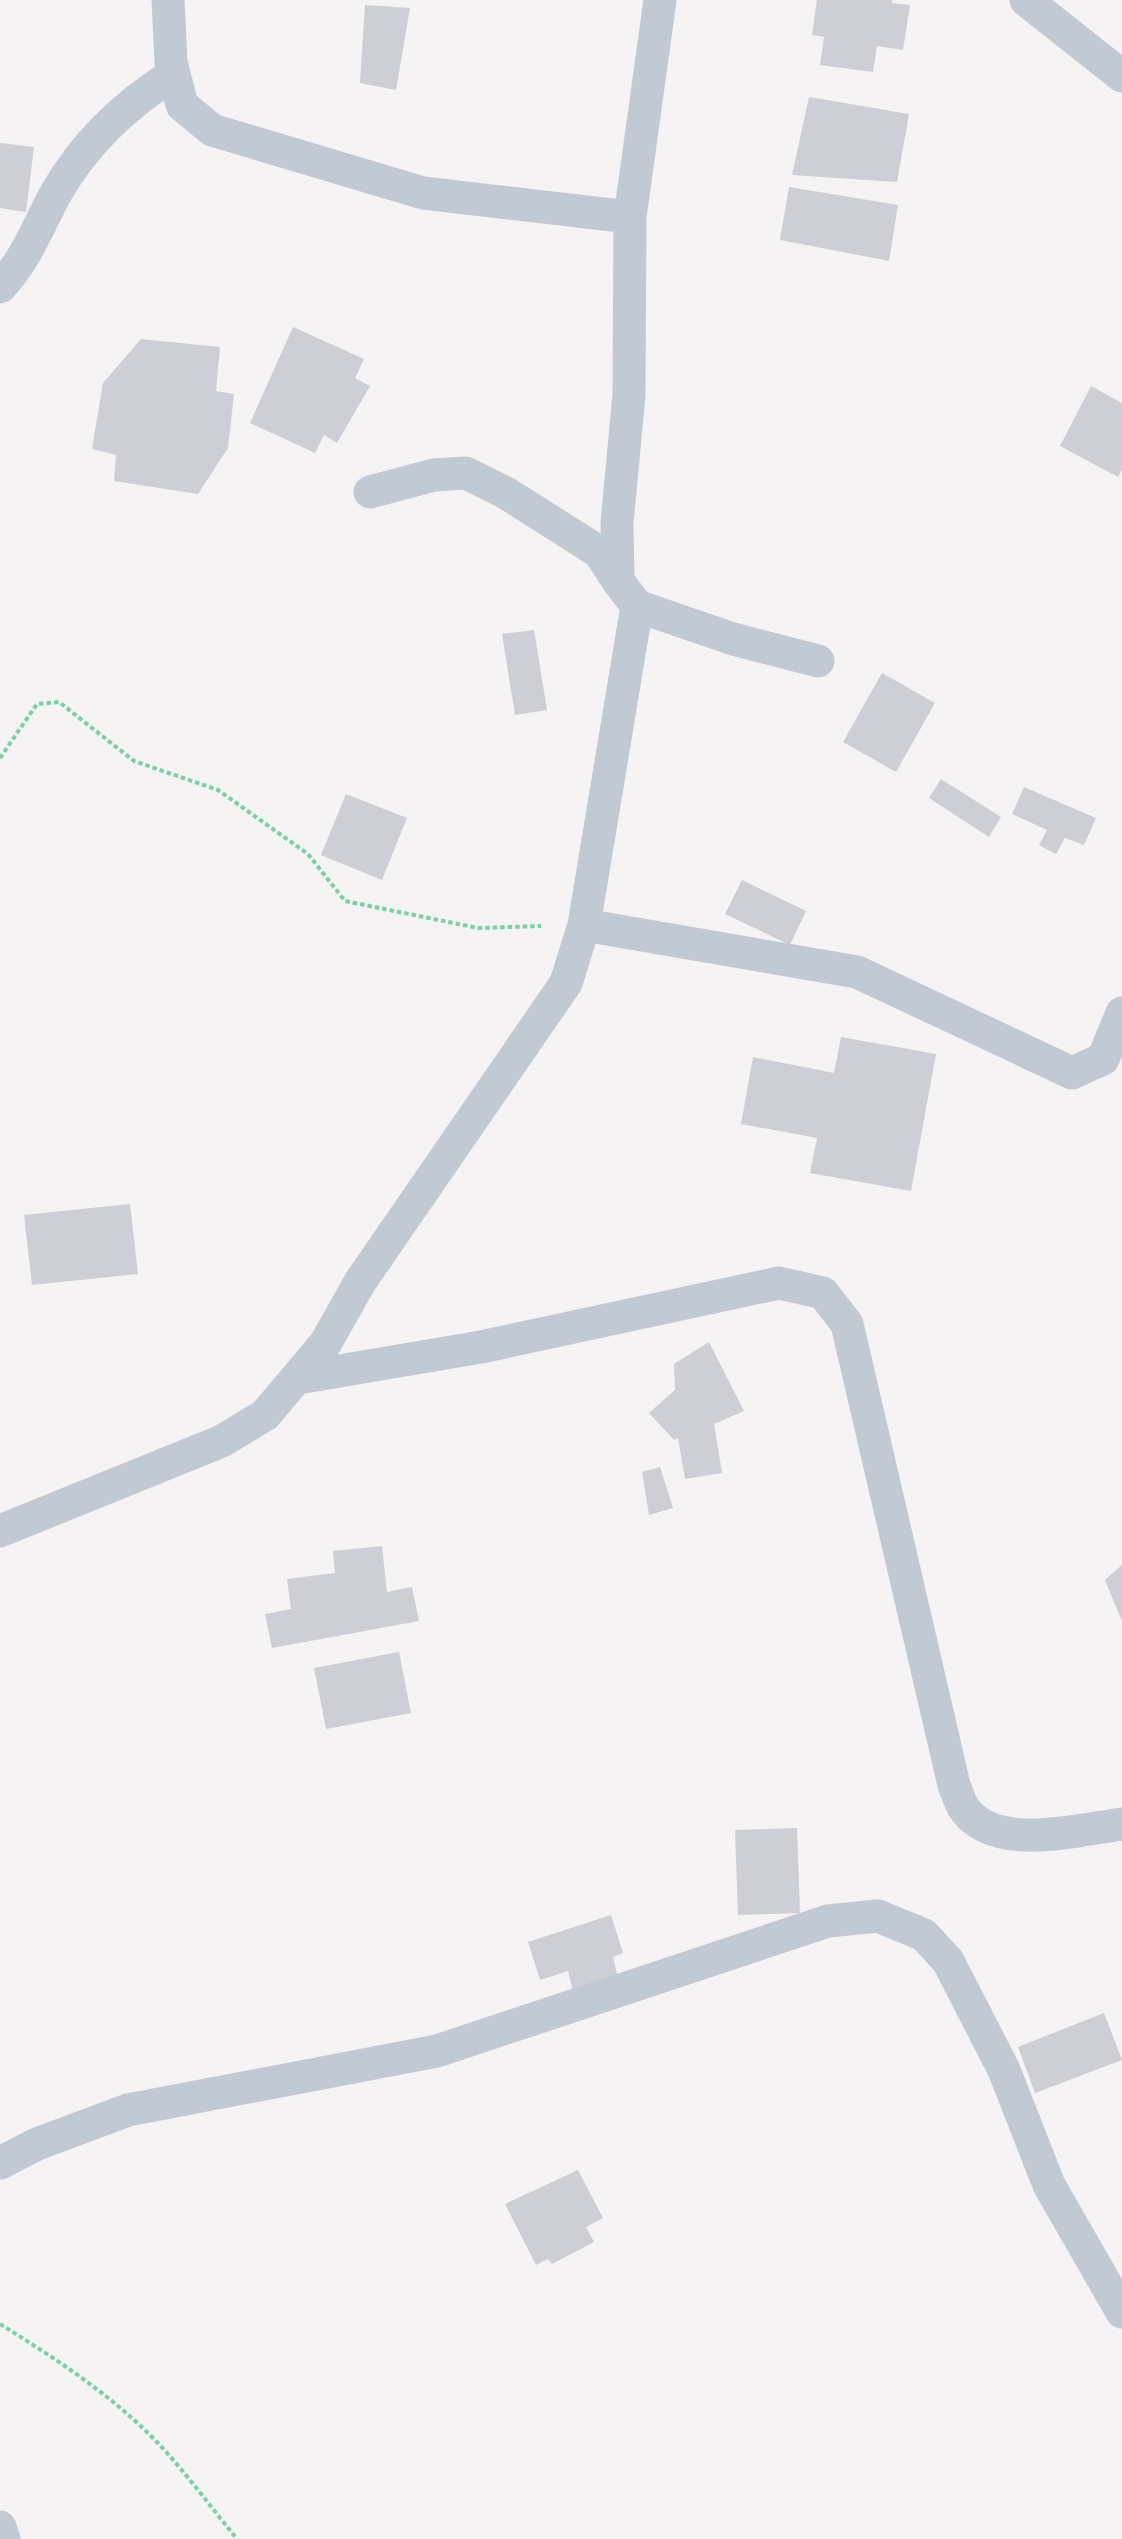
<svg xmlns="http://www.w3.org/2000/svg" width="1122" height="2539" font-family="Barlow,sans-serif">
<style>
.building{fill:#cdcfd5}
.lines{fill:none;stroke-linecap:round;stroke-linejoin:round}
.path{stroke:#7ad0a6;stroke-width:4;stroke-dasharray:4.5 3;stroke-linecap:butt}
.minor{stroke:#c1cad2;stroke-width:33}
</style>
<rect width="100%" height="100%" fill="#f5f3f3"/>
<path class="building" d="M817,0h75v3l18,2 -7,45 -26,-4 -4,26 -53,-7 4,-28 -12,-2z
M365,5l45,3 -14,82 -36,-7z
M809,97l100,17 -12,68 -105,-7z
M0,143l34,4 -8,65 -26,-4z
M789,187l109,18 -9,56 -109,-21z
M293,327l71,32 -9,19 15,8 -33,57 -13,-8 -9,18 -65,-30z
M141,339l79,8 -4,44 18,3 -6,54 -30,46 -84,-13 2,-26 -24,-6 11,-66z
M1091,386l31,17v67l-4,7 -58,-31z
M534,630l13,80 -32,5 -13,-81z
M882,673l53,30 -39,69 -53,-30z
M941,779l60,38 -12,20 -60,-39z
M1024,787l72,31 -12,27 -19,-7 -9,16 -17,-9 8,-15 -35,-16z
M346,794l61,24 -25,62 -61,-25z
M742,880l64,31 -16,34 -65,-31z
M841,1037l95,17 -25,137 -101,-18 7,-35 -76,-14 12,-67 81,16z
M130,1204l8,70 -106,11 -8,-70z
M709,1342l35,69 -30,13 8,49 -37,6 -7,-41 -4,2 -25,-27 26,-23 -1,-26z
M660,1467l13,41 -24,7 -7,-43z
M382,1546l5,46 25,-5 7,34 -147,27 -7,-34 26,-5 -4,-30 48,-6 -2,-22z
M1122,1565v56l-17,-41z
M399,1652l12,61 -85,16 -12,-61z
M797,1828l3,85 -62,2 -3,-85z
M611,1915l12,38 -10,4 6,25 -46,10 -5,-21 -28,9 -12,-38z
M1104,2013l18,47 -87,33 -17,-46z
M578,2170l25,48 -17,9 8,15 -42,22 -4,-5 -12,6 -31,-61z"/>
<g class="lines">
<path class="path" d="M0,758l37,-54 22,-2 75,59 84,29 90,64 37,47 133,27 63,-2
M0,2324c53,33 107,68 151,112 31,31 58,69 86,103"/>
<path class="minor" d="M168,0l3,62 11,43 30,25 211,63 207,24
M1026,0l96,76
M0,287c26,-27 38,-61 56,-94 28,-49 70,-89 118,-119
M370,492l64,-17 32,-2 40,20 93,59 19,29
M637,606l96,33 85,22
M584,925l273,47 215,101 31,-14 19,-46
M298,1378l183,-31 298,-64 44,10 24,31 107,461c3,7 6,18 11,25 32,42 112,20 157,14
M0,1531l222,-90 43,-26 60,-71 35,-62 206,-299 18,-58 53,-319 -19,-25 -1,-58 12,-128 1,-178 30,-217
M0,2163l37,-19 91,-34 309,-59 391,-130 50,-5 46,19 24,26 56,109 45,115 73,127
M0,2527l4,12"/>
</g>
</svg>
